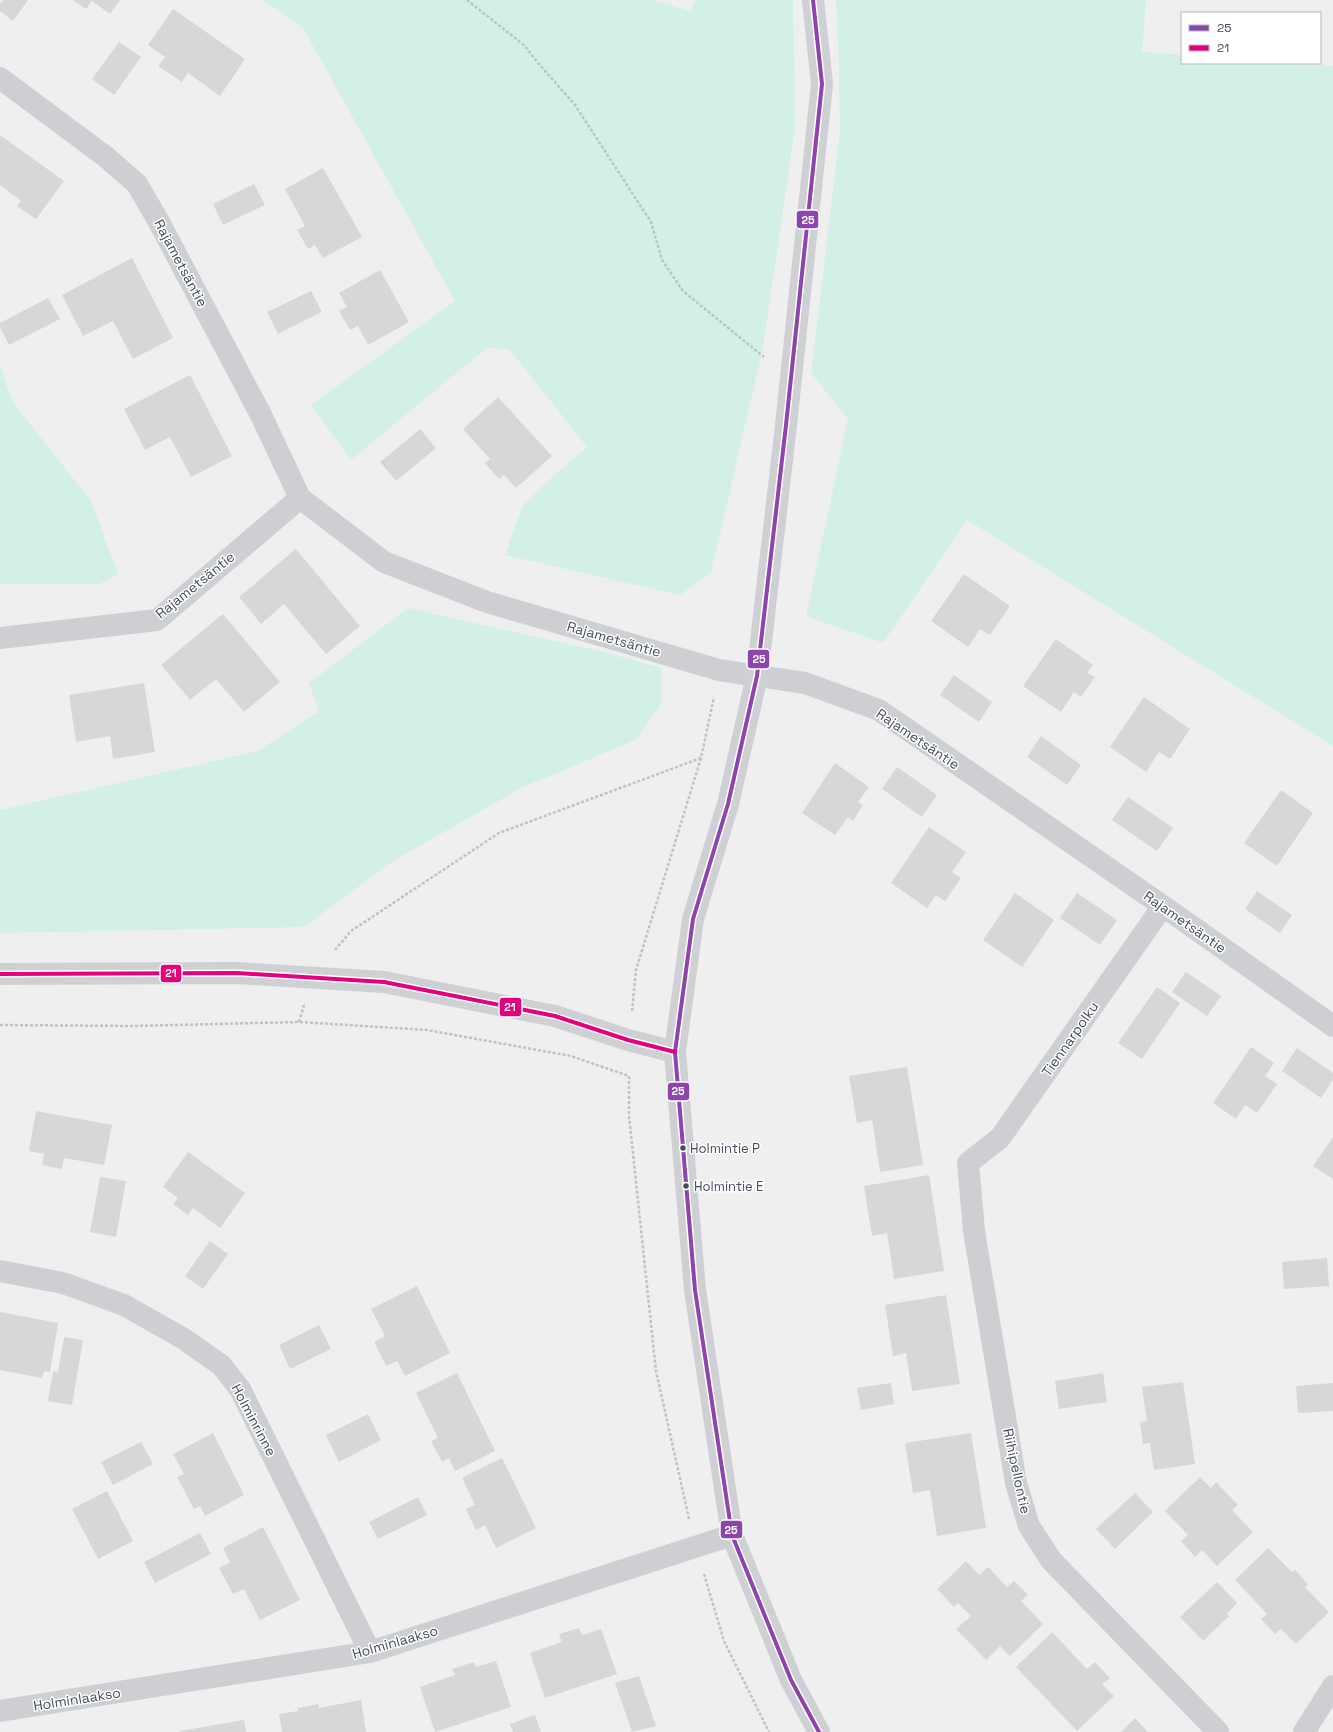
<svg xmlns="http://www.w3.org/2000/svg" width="1333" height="1732" font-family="'Space Grotesk',sans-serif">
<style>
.green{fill:#d2f0e3}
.building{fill:#d7d7d9}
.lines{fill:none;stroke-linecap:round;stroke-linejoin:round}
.path{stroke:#b9c4c4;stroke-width:2.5;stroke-dasharray:3 2;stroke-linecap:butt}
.street{stroke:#cdcfd3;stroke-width:22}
.secondary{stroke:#ced0d4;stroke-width:22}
.bus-1-casing{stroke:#fff;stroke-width:7}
.bus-2-casing{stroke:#fff;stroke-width:7}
.bus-1{stroke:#8e44ad;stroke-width:4}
.bus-2{stroke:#e5007d;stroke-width:4}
.bus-dot{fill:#454d5c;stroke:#fff;stroke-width:1.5}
.labels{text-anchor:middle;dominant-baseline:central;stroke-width:3;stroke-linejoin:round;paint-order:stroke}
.bus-label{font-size:13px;fill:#454d5c;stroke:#fff;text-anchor:start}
.street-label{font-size:14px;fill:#454d5c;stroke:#fff}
.line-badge{stroke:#fff;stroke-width:1.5}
.badge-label{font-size:11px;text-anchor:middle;font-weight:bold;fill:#fff}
</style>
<rect width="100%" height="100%" fill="#f0efef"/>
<path class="green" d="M263,0h388l40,11 5,-11h97l2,129 -32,218 -52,226 -31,22 -175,-40 17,-48 28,-28 37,-32 -77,-97 -22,-3 -137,113 -40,-55 144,-104 -152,-273z
M836,0h310l-4,52 40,3v8h107l44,3v680l-366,-226 -84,123 -77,-27 42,-197 -37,-46 29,-241 -2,-103z
M0,365l12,36 79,100 27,73 -18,10h-100z
M408,608l196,44 57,16 1,34 -26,38 -113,47 -130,74 -89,66 -304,6v-123l258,-59 61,-40 -10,-28z"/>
<path class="building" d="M3,0h25l-15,21 -13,-10v-7z
M73,0h47l-10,14 -18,-13 -6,8z
M173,9l72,50 -25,37 -32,-23 -6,9 -24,-16 7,-9 -17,-12z
M119,42l22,15 -27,38 -22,-16z
M0,135l64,46 -28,38 -19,-13 4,-5 -21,-16z
M323,168l39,69 -39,21 -8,-13 -7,4 -11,-19 8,-4 -20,-37z
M254,184l11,21 -42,20 -10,-21z
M132,258l41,80 -40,21 -20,-38 -30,15 -21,-41z
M380,270l29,52 -41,23 -10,-19 -8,4 -11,-19 8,-4 -8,-14z
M311,291l11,21 -44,22 -11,-22z
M48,298l12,21 -51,26 -9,-18v-4z
M190,375l42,81 -41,21 -21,-40 -25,13 -21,-41z
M498,397l54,59 -36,32 -12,-13 -5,4 -14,-16 5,-4 -27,-30z
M420,429l16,19 -40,33 -16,-19z
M296,549l64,77 -34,28 -42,-50 -23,20 -22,-27z
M964,574l46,32 -20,29 -10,-6 -12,18 -37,-26z
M223,614l57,68 -36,30 -28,-33 -26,21 -29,-35z
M1056,639l37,26 -6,8 8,4 -14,20 -7,-5 -13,20 -38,-26z
M954,675l38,27 -13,20 -39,-27z
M144,683l11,69 -42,7 -3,-23 -34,6 -7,-47z
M1144,697l46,32 -20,30 -11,-7 -13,20 -36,-25z
M1041,736l40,29 -14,20 -40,-28z
M835,763l34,24 -11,15 5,3 -10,16 -5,-4 -13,18 -33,-22z
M897,767l40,28 -15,22 -40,-28z
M1281,790l32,23 -36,53 -33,-23z
M1128,797l45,31 -16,23 -45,-31z
M929,827l37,25 -14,20 9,6 -16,23 -9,-6 -9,13 -36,-25z
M1257,891l35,24 -12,18 -35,-24z
M1015,893l39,27 -32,47 -39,-27z
M1077,893l40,27 -17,25 -40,-27z
M1186,972l35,24 -14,20 -35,-24z
M1157,987l23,16 -38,56 -24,-16z
M1251,1047l23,16 -9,13 12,8 -20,29 -12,-8 -9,14 -23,-16z
M1297,1048l36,25v7l-12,18 -39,-27z
M907,1067l16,98 -43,7 -8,-52 -15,3 -8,-47z
M36,1111l76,14 -8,40 -40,-7 -2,11 -20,-4 2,-11 -15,-3z
M1333,1137v42l-20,-13z
M188,1152l57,41 -25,35 -27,-20 -5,7 -15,-11 5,-6 -15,-11z
M929,1175l15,96 -50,8 -7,-46 -15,3 -8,-50z
M100,1177l26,4 -10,56 -26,-5z
M210,1241l18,13 -25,35 -18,-13z
M1327,1258l2,28 -45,3 -2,-27z
M417,1286l33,67 -45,23 -8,-15 -11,5 -12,-24 11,-6 -14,-27z
M946,1295l14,89 -48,7 -6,-38 -13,3 -8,-51z
M0,1312l58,11 -8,49 -6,-1 -2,7 -42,-8z
M319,1325l12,24 -41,20 -11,-24z
M64,1337l19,3 -11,65 -24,-4 5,-30 5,1z
M457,1373l38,78 -40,20 -6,-13 -7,4 -11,-21 7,-3 -22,-45z
M1103,1373l4,29 -48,7 -4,-28z
M1183,1382l12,82 -41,6 -4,-27 -7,1 -3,-22 7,-1 -5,-34z
M891,1383l3,21 -33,6 -4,-22z
M1333,1383v28l-35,2 -2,-27z
M368,1414l13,26 -42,22 -13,-27z
M213,1433l31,62 -39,21 -5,-10 -6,3 -17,-32 7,-3 -11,-20z
M971,1433l15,95 -49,8 -7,-46 -17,3 -8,-50z
M141,1442l12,22 -40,21 -12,-23z
M502,1458l34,70 -40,20 -11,-23 -9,5 -10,-21 9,-4 -13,-27z
M1200,1477l11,11 5,-6 22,23 -6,5 21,22 -36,34 -15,-16 -7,7 -14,-16 7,-6 -23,-24z
M107,1491l26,50 -35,18 -26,-50z
M1135,1493l18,19 -38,37 -19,-20z
M418,1497l9,18 -49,24 -9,-17z
M263,1527l37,73 -40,20 -16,-31 -11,5 -14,-26 11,-6 -7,-14z
M200,1533l11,21 -56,29 -11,-21z
M1268,1548l24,24 3,-2 13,14 -3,3 24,25 -33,32 -15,-15 -6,5 -14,-15 6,-5 -32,-34z
M966,1561l13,14 9,-8 19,20 7,-6 14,14 -7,6 22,23 -33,32 -10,-10 -14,14 -30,-31 15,-13 -13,-13 -4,4 -17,-18z
M1217,1582l20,21 -10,11 2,2 -26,25 -23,-24z
M579,1628l3,7 19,-6 16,45 -72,24 -15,-45 32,-11 -3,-8z
M1052,1632l35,37 8,-7 15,16 -8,6 12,12 -37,35 -61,-64z
M496,1661l15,46 -76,25 -15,-45 35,-12 -3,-6 22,-7 2,5z
M639,1676l17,50 -24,6 -17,-49z
M361,1700l5,32h-84l-3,-18 19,-3v-3l20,-4 1,4z
M535,1715l6,17h-28l-3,-8z
M1135,1718l13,14h-27z
M244,1720l2,12h-66v-1z"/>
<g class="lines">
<path class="path" d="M467,0l57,45 14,18 37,42 76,117 11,38 21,31 81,66
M335,950l16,-19 148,-98 202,-75
M632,1011l4,-41 65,-212 13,-61
M299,1022l5,-17
M0,1025l133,1 166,-4 128,8 144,26 58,20v40l27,255 33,148
M704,1574l20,67 45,91"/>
<path class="street" d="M0,78l106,79 31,27 23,40 100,189 40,85 84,64 103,40 232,68 86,13 74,27 284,196 170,120
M0,638l157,-18 143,-122
M1163,906l-163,232 -32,25 6,68 42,252 13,43 22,34 167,172
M0,1271l63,12 61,22 60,34 37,26 19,24 130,263
M0,1711l370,-59 362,-117
M1304,1732l29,-46"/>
<path class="secondary" d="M813,0l9,84 -36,341 -29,251 -29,128 -35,115 -18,133 20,238 37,245 59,145 28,52
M0,974l237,-1 147,9 171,34 73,24 47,12"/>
<defs>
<path id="bus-1" d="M813,0l9,84 -36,341 -29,251 -29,128 -35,115 -18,133 20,238 37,245 59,145 28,52"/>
<path id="bus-2" d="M0,974l237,-1 147,9 171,34 73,24 47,12"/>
</defs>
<use href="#bus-1" class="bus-1-casing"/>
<use href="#bus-2" class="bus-2-casing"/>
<use href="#bus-1" class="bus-1"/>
<use href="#bus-2" class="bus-2"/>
</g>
<g class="bus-dot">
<circle cx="683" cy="1148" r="3.5"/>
<circle cx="686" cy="1186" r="3.5"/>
</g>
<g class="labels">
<g class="bus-label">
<text x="690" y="1148">Holmintie P</text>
<text x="694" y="1186">Holmintie E</text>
</g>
<g class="street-label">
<text transform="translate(181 263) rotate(62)">Rajametsäntie</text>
<text transform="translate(195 585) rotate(-39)">Rajametsäntie</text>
<text transform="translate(614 639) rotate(16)">Rajametsäntie</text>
<text transform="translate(918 739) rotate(34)">Rajametsäntie</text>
<text transform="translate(1185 922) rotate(35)">Rajametsäntie</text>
<text transform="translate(1070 1039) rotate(-55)">Tiennarpolku</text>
<text transform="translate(254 1420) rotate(62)">Holminrinne</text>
<text transform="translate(1017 1471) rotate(78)">Riihipellontie</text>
<text transform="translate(395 1642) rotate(-16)">Holminlaakso</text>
<text transform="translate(77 1699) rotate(-9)">Holminlaakso</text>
</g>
</g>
<g class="line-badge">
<rect x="796" y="210" width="23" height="19" rx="4" fill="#8e44ad"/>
<rect x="747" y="649" width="23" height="20" rx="4" fill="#8e44ad"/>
<rect x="160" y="964" width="22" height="19" rx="4" fill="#e5007d"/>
<rect x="499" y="997" width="23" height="20" rx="4" fill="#e5007d"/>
<rect x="667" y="1082" width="23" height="19" rx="4" fill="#8e44ad"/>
<rect x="720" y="1520" width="23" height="19" rx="4" fill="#8e44ad"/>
</g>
<g class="badge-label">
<text x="808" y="224">25</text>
<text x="759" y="663">25</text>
<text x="171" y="977">21</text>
<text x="510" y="1011">21</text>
<text x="678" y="1095">25</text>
<text x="731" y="1534">25</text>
</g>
<rect x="1181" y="12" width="140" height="52" fill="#ffffff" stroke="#b5b8be"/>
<rect x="1189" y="25" width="20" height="6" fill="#8e44ad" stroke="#b5b8be"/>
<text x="1217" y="32" font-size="12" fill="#454d5c">25</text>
<rect x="1189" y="45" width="20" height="6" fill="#e5007d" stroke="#b5b8be"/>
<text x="1217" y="52" font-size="12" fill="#454d5c">21</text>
</svg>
